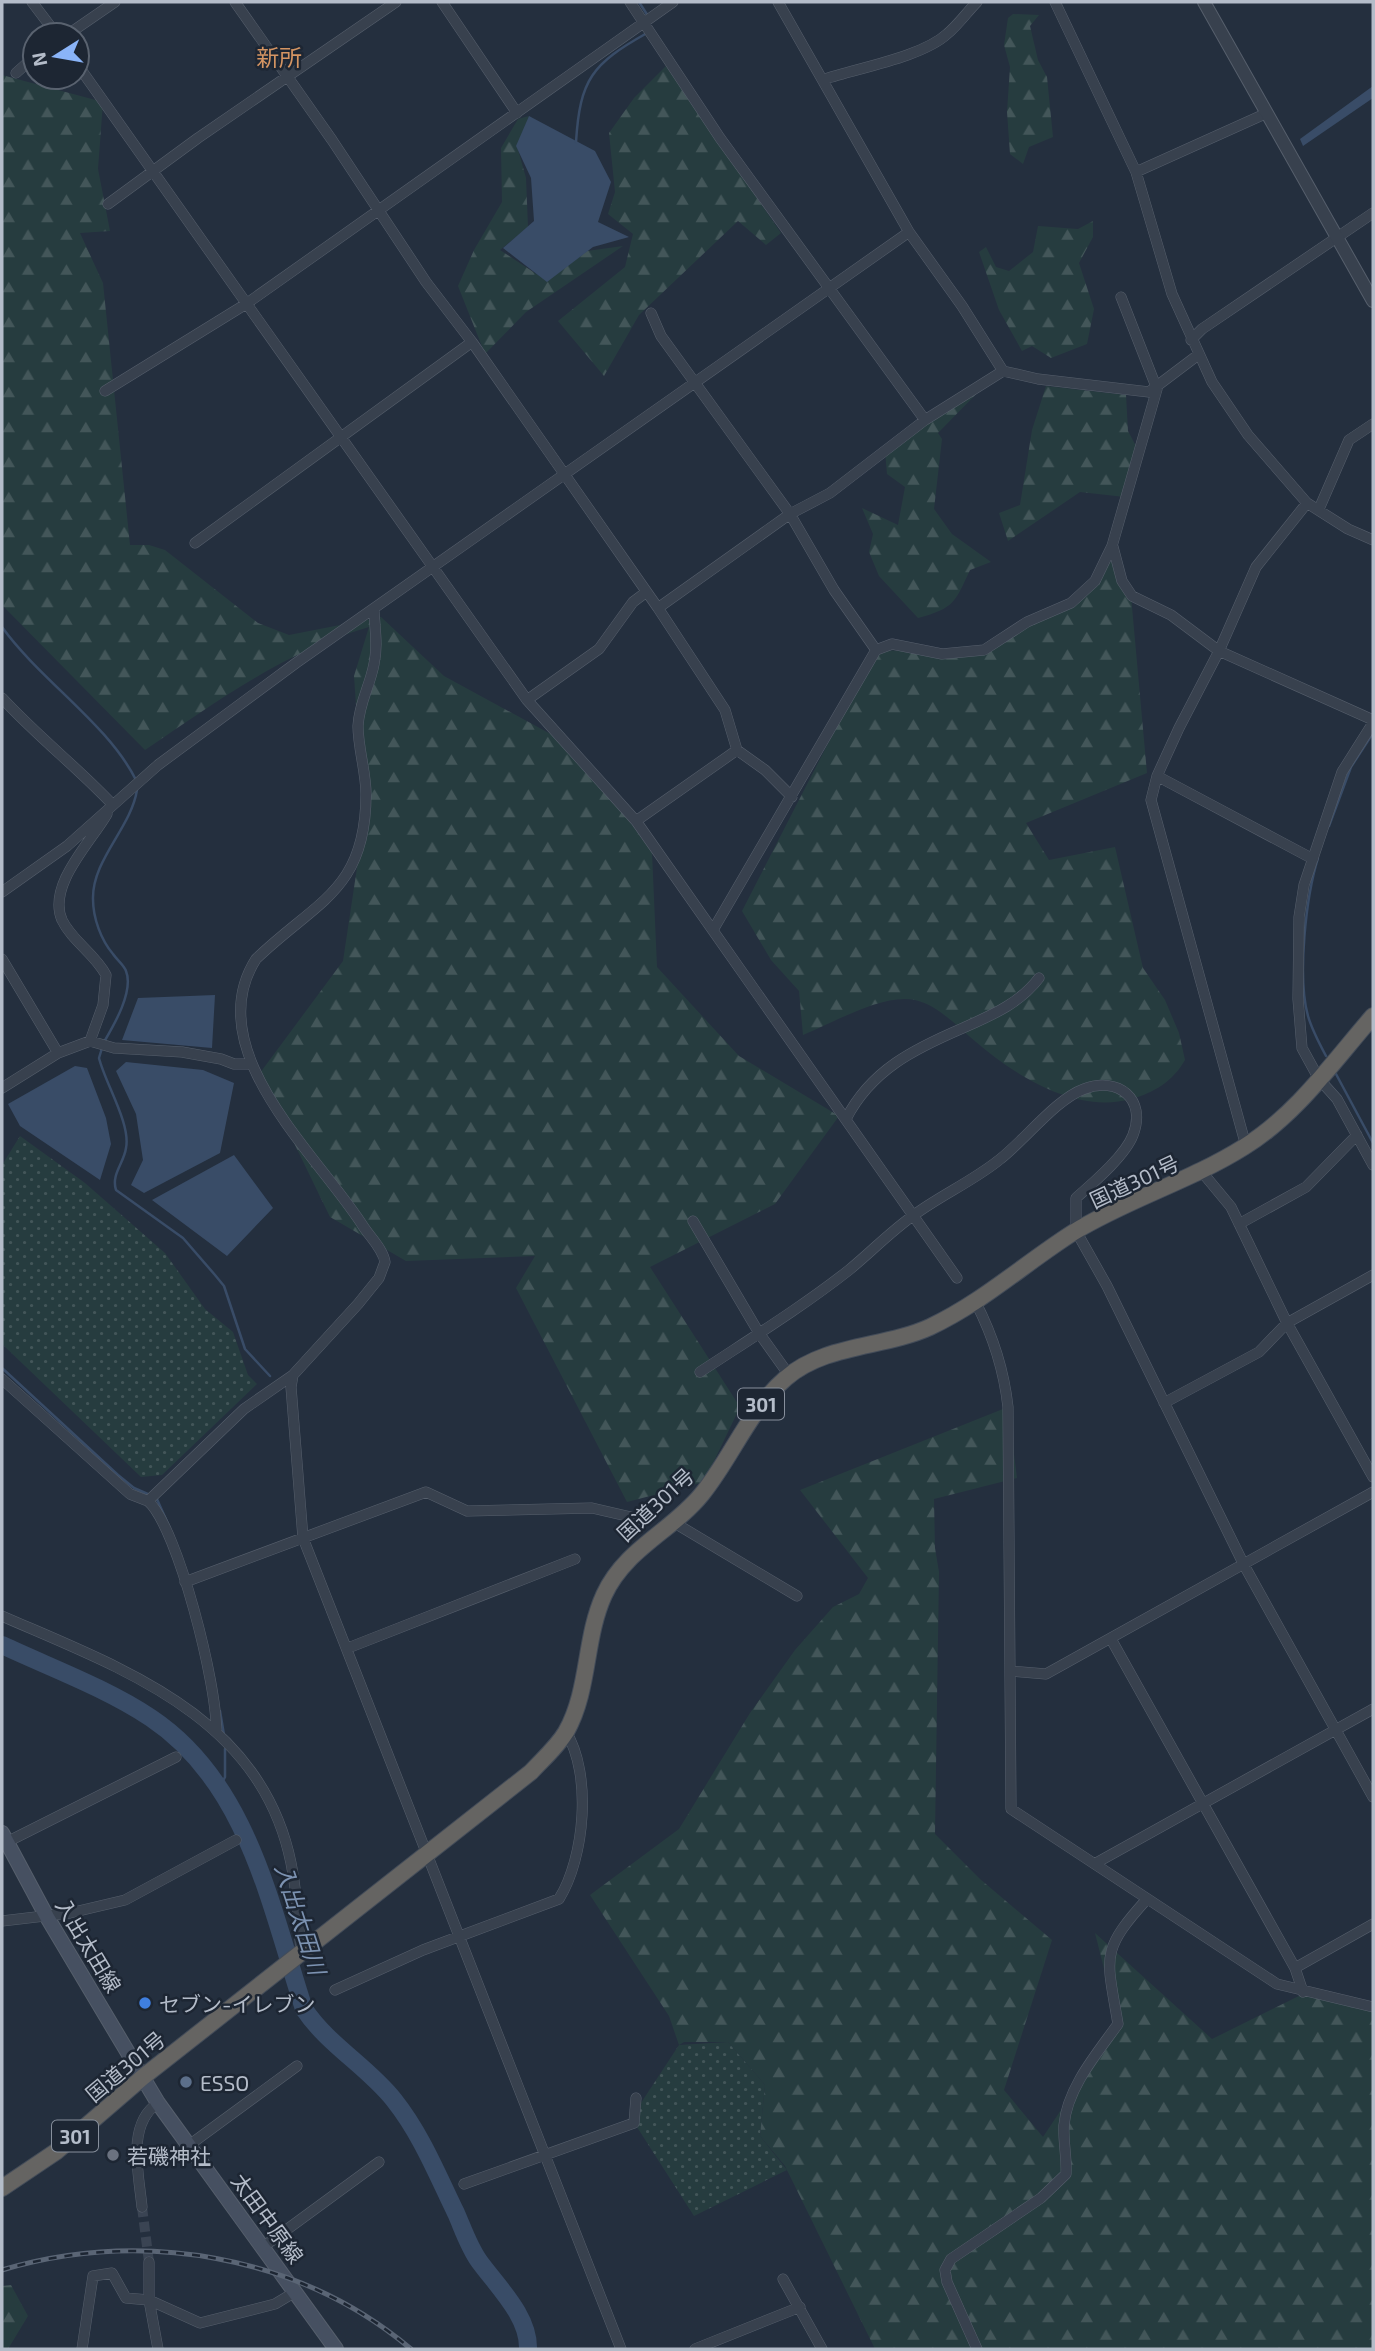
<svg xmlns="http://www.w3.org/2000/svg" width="1375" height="2351" font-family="'Exo 2','Noto Sans JP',sans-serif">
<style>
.green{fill:url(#green-dots)}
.forest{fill:url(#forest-firs)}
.water{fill:#394c67}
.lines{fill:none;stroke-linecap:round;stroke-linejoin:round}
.stream{stroke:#394c67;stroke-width:2.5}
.river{stroke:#394c67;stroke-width:18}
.minor-tunnel{stroke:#3a4453;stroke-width:10;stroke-dasharray:10 5;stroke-linecap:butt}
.minor-casing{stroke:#565f6c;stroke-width:11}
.tertiary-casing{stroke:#565f6c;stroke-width:14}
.secondary-casing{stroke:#565f6c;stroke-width:16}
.trunk-casing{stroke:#434c59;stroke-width:18}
.minor{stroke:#38414e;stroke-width:10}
.tertiary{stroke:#38414e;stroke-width:12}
.secondary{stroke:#465061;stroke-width:14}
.trunk{stroke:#656462;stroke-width:16}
.rail-casing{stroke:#5a6575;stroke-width:5}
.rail{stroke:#1d2633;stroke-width:2.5;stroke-dasharray:8;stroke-linecap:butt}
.shop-dot{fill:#3f7fe0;stroke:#1d2633;stroke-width:2.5}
.service-dot{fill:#5c6f8a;stroke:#1d2633;stroke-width:2.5}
.worship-dot{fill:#6b7280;stroke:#1d2633;stroke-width:2.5}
.labels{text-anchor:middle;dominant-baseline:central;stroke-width:5;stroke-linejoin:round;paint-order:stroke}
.shield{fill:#1d2633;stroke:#878f9c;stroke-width:2}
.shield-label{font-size:19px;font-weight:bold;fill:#b4bcc9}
.street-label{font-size:21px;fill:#b4bcc9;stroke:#1d2633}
.poi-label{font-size:21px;fill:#b4bcc9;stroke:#1d2633;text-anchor:start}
.neighbourhood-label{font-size:23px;fill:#d59563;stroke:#1d2633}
.water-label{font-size:23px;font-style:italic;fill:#7c92b1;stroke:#1d2633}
</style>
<defs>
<pattern id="green-dots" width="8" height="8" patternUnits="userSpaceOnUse" patternTransform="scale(1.75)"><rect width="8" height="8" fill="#263c3f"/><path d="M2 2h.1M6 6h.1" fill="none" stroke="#435659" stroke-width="1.8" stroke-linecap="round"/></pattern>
<pattern id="forest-firs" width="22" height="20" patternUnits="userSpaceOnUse" patternTransform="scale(1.75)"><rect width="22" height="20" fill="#263c3f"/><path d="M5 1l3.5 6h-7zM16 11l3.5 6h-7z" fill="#435659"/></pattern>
</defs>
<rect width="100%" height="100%" fill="#242f3e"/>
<path class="green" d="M20,1136l65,47 80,70 40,56 28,23 15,43 9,9 -95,91 -21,2 -139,-133v-179z
M728,2042l37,43 -5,51 27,34 -93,46 -59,-92 2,-15 42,-64z"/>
<path class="forest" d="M1013,14l26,1 -9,11 8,34 9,17 6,60 -24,10 -6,17 -13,-10 -3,-42 3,-45 -6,-22 4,-27z
M666,66l115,167 -15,12 -28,-24 -99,94 -35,61 -46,-55 67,-54 8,-33 -25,-20 7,-22 -6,-59 25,-35z
M2,75l101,27 -5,67 12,62 -30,2 23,50 27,262h19l16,5 93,73 31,12 92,-18 63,59 134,73 74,104 5,114 82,89 100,60 -64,88 -125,63 90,140 -36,75 -77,20 -111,-214 19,-32 -129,5 -76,-44 -70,-144 83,-112 21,-140 -10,-145 15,-49c-84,24 -153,75 -224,123l-143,-145z
M529,116l-12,30 9,32 2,49 -28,23 47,31 40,-30 36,-5 -97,66 -41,42 -27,-68 16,-36 28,-48 -1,-54 17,-29z
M1093,221v16l-14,26 15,46 -7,35 -36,14 -19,-12 -10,5 -23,-41 -20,-58 7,-5 10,20 13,4 24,-19 5,-26 40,3z
M986,384l-48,49 4,6 -8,70 18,25 39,28 -21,8c-15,32 -15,38 -52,48l-39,-42 -10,-24 4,-18 -11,-26 36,17 7,-38 -18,-13 -2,-23z
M1046,386l80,9 2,36 9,17 -12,49 -45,-5 -72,49 -9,-28 21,-8 12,-75z
M1115,557l16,39 16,177 -121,50 23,37 66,-13 28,121 22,32 14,33 6,27c-12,21 -31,33 -54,39 -55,15 -114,-22 -155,-57 -17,-14 -38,-37 -61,-42 -32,-7 -82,23 -112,35l-4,-44 -28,-31 -29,-49 134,-261 95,3 112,-59z
M1008,1407l9,71 -83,21 1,49 4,24 -4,262 45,45 72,61 -48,150 39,47 75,-113 -23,-91 117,106 97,-48 64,19v339h-498l-90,-183 -25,-30 5,-51 -37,-43h-44l-5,3 -10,-29 -79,-121 89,-66 71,-116 45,-63 38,-43 26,-13 9,-16 -68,-88z
M11,2285l17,31 -20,33h-6v-63z"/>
<path class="water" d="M1373,86v12l-70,48 -3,-7z
M529,116l66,35 16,31 -13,40 31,15 -36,10 -46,35 -44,-34 31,-27 -3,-43 -15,-32z
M215,995l-3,53 -90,-8 16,-42z
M126,1062l77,8 31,13 -14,70 -76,40 -13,-8 12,-25 -7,-46 -20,-43z
M75,1066l12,2 19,50 5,26 -11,36 -80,-54 -12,-22z
M234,1155l39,53 -46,48 -75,-56z"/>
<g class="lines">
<path class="stream" d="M639,2l9,14
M576,142c4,-63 16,-78 71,-109
M2,627c38,53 106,97 134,153
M1329,826l22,-59 22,-34
M1318,858c-12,39 -21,119 -10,158 4,14 11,27 18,40
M104,1042c10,-17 30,-51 22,-71 -2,-6 -9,-11 -13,-17 -12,-14 -20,-36 -20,-55 -1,-39 38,-71 44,-109
M102,1048l-3,10c6,25 32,66 27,90 -2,15 -15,26 -10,42l67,48 32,37 9,11 21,63 25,27
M1336,1074l37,69
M2,1368l116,107 16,13 16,7
M156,1497l13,29
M220,1711l4,24
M220,1787l5,-10v-28"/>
<path class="river" d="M2,1645c49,23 104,43 149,73 97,65 119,187 153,291 24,36 64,58 90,91 27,34 43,74 62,113 7,16 13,34 23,48 18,25 50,55 49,88"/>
<path class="minor-tunnel" d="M142,2207l7,55"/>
<defs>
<path id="minor" d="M32,2l25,33
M235,2l97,138 94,142 46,60 186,266 67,102 12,40 28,20 27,27
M442,2l75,111
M630,2l90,136 205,282
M1055,2l81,170 36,122 40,88 36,53 59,68 41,26 25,11
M67,35l48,-33
M77,64l450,636 109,121 321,457
M16,73l19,-17
M825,79c33,-11 97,-22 122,-45 11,-9 20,-22 30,-32
M1136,172l131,-59
M108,204l90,-66 198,-136
M651,313l10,23 129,178 44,76 42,60
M1191,340l11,-11 171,-116
M1003,371l35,8 111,13 49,-37
M105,391l141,-87 427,-302
M1319,509l30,-69 24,-16
M195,543l277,-201
M1113,547l9,34 10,15 39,19 48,36 154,69
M658,608l132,-94 40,-21 95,-73 78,-49 -41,-65 -53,-74 -131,-230
M2,698c35,38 75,69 110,106
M527,700l72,-51 34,-47 12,-9
M1373,723l-31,49 -38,113 -5,32 -1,82 4,49 17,31 18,20 36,66
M1157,776l156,83
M636,821l101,-71
M2,892l65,-46 91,-81 138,-102 613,-431
M713,930l163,-280 16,-6 50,10 42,-4 43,-28 44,-19 24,-22 17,-35 45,-157 -36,-92
M2,959l56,94
M90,1041l13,-36 3,-30c-11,-21 -34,-34 -44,-55 -15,-35 29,-78 45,-106
M2,1088l56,-35 32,-12 24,7 68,4 39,7 13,5h17
M846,1119c25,-49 68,-70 117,-91 29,-13 56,-24 76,-50
M1246,1146l-95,-346 6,-24 22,-48 40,-77 37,-84 51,-64
M1202,1172l29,35 56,116 86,154
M693,1221l66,112 30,42
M1239,1224l67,-37 51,-52
M976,1303c17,33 28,68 32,104l3,402 266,175 96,23
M700,1372c50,-33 102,-65 149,-102 22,-18 42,-39 65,-55 27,-20 59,-34 85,-55 26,-20 57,-61 85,-71 34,-13 63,10 49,46 -8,21 -40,48 -57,63v33l31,55 137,279 129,232
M293,1375l-2,12 12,151 318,811
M2,1379l128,115 18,7
M1164,1403l95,-51 28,-29 86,-48
M673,1522l124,74
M185,1582l241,-90 41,19 125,-3 52,12
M2,1616c121,53 259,100 289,247 6,30 8,60 10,90
M1111,1639l184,329 8,24
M348,1648l227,-89
M1011,1671l35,3 327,-182
M216,1730c2,-41 -38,-203 -68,-229l96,-92 49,-34 65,-71 21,-26 6,-16c-2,-13 -15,-25 -22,-36 -45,-71 -165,-176 -107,-267 60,-58 110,-68 110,-165 0,-22 -8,-46 -8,-68 1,-23 12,-40 16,-62 4,-17 1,-35 0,-53
M7,1842l169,-85
M1096,1863l277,-154
M2,1921l68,-8 55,-13 111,-60
M1295,1968l78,-44
M335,1990l88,-40 136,-51c26,-42 33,-125 7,-167
M188,2146l109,-80
M464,2184l170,-61 2,-25
M142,2207c-3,-32 -16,-83 16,-104
M263,2247l116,-85
M149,2262v38l9,49
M783,2279l39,70
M82,2349l11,-73 19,-3 14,25 23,2 51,23 75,-19 20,-12
M695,2349l105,-42
M977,2349l-30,-67 -2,-12 6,-11 90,-61 25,-24c1,-16 -3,-33 -2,-49 3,-37 34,-73 54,-101 -11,-67 -19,-72 29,-125"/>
<path id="tertiary" d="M1204,2l169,299"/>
<path id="secondary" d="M2,1833l45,84 111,186 178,246"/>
<path id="trunk" d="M2,2188l55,-37 86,-74 388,-305c12,-13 26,-25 35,-40 24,-43 18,-93 38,-137 21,-46 68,-64 98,-101 30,-37 47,-84 84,-116 39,-34 98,-30 144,-51 53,-25 95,-64 144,-95 54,-33 116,-51 170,-85 52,-32 89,-85 129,-131"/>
</defs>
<use href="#minor" class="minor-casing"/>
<use href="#tertiary" class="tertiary-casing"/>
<use href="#secondary" class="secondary-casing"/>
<use href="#trunk" class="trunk-casing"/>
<use href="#minor" class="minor"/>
<use href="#tertiary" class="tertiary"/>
<use href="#secondary" class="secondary"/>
<use href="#trunk" class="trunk"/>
<defs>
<path id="rail" d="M2,2270c139,-41 296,-16 409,79"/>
</defs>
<use href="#rail" class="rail-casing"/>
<use href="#rail" class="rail"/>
</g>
<circle class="shop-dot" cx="145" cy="2003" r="7"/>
<circle class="service-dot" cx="186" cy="2082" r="7"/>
<circle class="worship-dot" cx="113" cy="2155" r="7"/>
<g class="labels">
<g class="shield">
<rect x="738" y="1388.5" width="46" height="31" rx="5"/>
<rect x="52" y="2120.5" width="46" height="31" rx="5"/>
</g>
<g class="shield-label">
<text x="761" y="1404">301</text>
<text x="75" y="2136">301</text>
</g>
<g class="street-label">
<text transform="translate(1134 1181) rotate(-25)">国道301号</text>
<text transform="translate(655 1504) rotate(-43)">国道301号</text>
<text transform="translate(89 1945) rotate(59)">入出太田線</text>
<text transform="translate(125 2066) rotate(-40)">国道301号</text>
<text transform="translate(268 2218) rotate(54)">太田中原線</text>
</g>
<g class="poi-label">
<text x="159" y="2003">セブン-イレブン</text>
<text x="200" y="2082">ESSO</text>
<text x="127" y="2155">若磯神社</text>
</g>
<g class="neighbourhood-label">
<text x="279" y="57">新所</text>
</g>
<g class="water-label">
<text transform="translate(301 1919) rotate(72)">入出太田川</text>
</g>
</g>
<rect width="1375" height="2351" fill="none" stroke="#b4bcc9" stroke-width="7"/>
<g transform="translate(56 56) rotate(259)"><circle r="33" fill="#1d2633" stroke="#59626f" stroke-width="2"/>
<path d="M0-5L12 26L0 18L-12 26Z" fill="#8ab4f8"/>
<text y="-10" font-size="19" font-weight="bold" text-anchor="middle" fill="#b4bcc9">N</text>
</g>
</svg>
